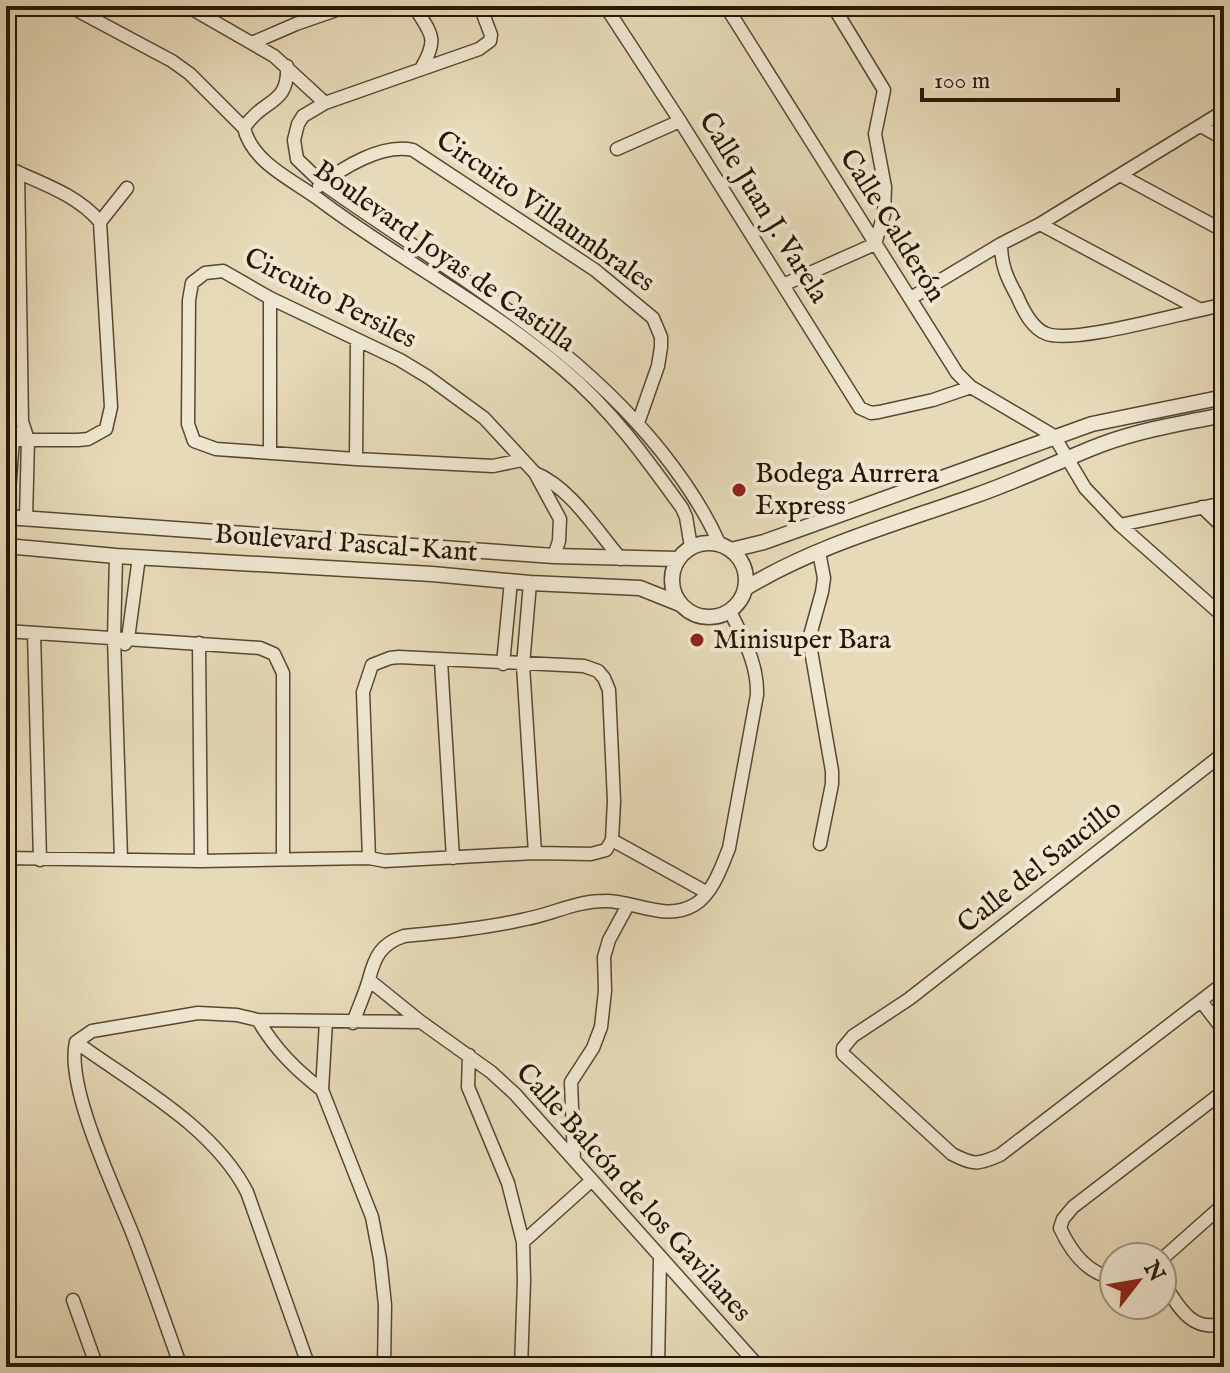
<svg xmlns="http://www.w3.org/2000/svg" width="1230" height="1373" font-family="'IM FELL English',serif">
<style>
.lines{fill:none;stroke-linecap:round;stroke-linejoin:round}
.minor-casing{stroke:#574831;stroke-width:15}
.tertiary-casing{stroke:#574831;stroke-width:17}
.minor{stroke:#efe7d1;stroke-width:12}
.tertiary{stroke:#efe7d1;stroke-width:14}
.poi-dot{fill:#8f2418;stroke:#efe7d1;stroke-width:3}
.labels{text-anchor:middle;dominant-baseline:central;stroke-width:8;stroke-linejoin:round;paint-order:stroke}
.street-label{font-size:28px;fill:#271704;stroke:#efe7d1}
.poi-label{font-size:28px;fill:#271704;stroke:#efe7d1;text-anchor:start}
</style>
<rect width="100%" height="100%" fill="#e7dab8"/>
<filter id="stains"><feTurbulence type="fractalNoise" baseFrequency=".0025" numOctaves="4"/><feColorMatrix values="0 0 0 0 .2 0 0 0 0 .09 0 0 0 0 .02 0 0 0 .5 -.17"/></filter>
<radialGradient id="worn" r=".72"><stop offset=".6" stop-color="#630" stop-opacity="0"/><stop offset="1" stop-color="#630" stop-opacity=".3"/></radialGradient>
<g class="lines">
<defs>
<path id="minor" d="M69,6l103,55 18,13 54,54
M187,6l87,50 51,47
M414,6c17,28 25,31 8,61
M480,6l11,29 -1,6 -11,8 -154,54 -22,13 -5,8 -4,16 3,19 25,24c119,85 246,152 339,268 23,29 43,58 58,92
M605,6l75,115 180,287 11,5 8,-1 54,-12 38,-13
M726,6l231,367 14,14 83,49 31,52 35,37 104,92
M252,43l44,-19 52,-18
M1201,126l23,13
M244,128c8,34 47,51 73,70 79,60 170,106 246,171 47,39 83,89 119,139l4,9 5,30
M244,128c19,-30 45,-22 43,-62
M617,149l63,-28
M6,167c32,15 71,27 94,55l11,185 -5,22 -18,10 -10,1h-72
M18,172l4,249 6,19 -2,78
M1120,175l104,56
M319,186c23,-18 63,-43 94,-36l182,120 58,48 8,19v10l-3,19 -20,57
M100,222l27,-34
M1040,224l159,85
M1001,244c0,21 6,34 16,52 6,14 15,33 30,38 31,10 139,-23 177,-29
M783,285l92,-41 9,-30 1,-27 -10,-53 9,-44 -51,-84
M270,298v155
M911,298l90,-54 39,-20 184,-113
M356,459l1,-117
M522,460l-29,6 -137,-7 -140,-10 -22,-8 -6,-17 1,-124 3,-17 13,-10 18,-2 47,27 130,62 28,17 56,41 51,55 25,46 -1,22 -5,15
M535,473c36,15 61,57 86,86
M1202,507l22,21
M7,517l6,-77 3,-7
M1120,525l104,-22
M819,552l5,26 -2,14 -13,47 23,132v13l-12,60
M116,556l-2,82 7,221
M530,583l-7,82 12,188
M6,631l254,17 14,6 9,19v186
M34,633l6,227
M199,643l2,218
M125,644l3,-5 11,-82
M441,661l12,197
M503,664l8,-83
M1224,753l-315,246 -56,37 -10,12v6l109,100c21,11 26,11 48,1l224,-172
M612,840l94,52
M6,858l195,3 168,-3 16,3 150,-8 56,1 15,-4 6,-10 2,-39 -5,-111 -5,-12 -6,-7 -14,-5 -185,-9 -9,1 -18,7 -9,27 6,166
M369,980l52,42 70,50 24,22 244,273
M1201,1001l23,30
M258,1020c17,29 37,49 64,70
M326,1021l-4,69 50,127 8,42 5,46 -1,62
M353,1023c5,-15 12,-29 16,-44 6,-23 12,-35 35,-43 41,-4 83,-8 122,-17 27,-5 50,-18 78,-18 29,-1 61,21 90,4 18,-10 28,-39 35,-57l28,-153c1,-32 -14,-56 -27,-84
M76,1042c59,43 137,84 171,150l62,175
M76,1042l16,-11 106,-18 39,2 21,5 163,2
M76,1042c-11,46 41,151 59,198 16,42 31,85 46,127
M469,1055l-1,32 40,96 15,59 1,39 -3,86
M574,1160l-3,-78 22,-34 8,-21 4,-36 -1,-34 5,-17 19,-35
M523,1242l68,-61
M1162,1259l62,-55
M1114,1278c-27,-4 -43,-26 -54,-50l3,-9 10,-12 151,-116
M1162,1281c16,24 29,53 62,42
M73,1300l24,67
M658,1367l2,-108"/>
<path id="tertiary" d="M6,517l548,39 123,3
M672 580a37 37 0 1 1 74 0a37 37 0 1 1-74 0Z
M6,546l110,10 316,18 98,9 110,5 40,16
M731,550l33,-8 328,-118 132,-27
M746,588c69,-42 149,-64 225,-91 44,-15 86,-35 129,-52 40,-15 82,-22 124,-30"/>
</defs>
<use href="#minor" class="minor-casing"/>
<use href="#tertiary" class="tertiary-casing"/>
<use href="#minor" class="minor"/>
<use href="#tertiary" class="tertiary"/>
</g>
<g class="poi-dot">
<circle cx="739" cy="490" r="8"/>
<circle cx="697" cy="640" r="8"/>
</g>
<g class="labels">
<g class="street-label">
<text transform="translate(763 208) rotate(58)">Calle Juan J. Varela</text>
<text transform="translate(545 212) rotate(35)">Circuito Villaumbrales</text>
<text transform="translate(892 226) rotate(58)">Calle Calderón</text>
<text transform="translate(444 257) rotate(35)">Boulevard Joyas de Castilla</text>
<text transform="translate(330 299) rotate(27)">Circuito Persiles</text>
<text transform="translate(346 544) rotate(4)">Boulevard Pascal-Kant</text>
<text transform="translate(1040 867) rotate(-38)">Calle del Saucillo</text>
<text transform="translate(633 1193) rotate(48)">Calle Balcón de los Gavilanes</text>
</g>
<g class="poi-label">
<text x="755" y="474">Bodega Aurrera<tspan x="755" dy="32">Express</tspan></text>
<text x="713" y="640">Minisuper Bara</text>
</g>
</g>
<rect width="1230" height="1373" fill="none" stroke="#e7dab8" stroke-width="32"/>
<rect x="8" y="8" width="1214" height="1357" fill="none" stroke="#271704" stroke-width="4"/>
<rect x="16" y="16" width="1198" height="1341" fill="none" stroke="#271704" stroke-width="2"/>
<g transform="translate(1138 1281) rotate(59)"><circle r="38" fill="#efe7d1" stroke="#9f947f" stroke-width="2"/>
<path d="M0-6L14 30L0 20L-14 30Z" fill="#8f2418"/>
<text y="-12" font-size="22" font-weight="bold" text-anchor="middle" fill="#271704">N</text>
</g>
<path d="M922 88v12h196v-12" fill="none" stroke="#271704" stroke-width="4"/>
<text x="934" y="88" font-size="24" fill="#271704" stroke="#efe7d1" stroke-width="6" paint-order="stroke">100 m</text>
<rect width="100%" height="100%" filter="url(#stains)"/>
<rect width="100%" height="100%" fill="url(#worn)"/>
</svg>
